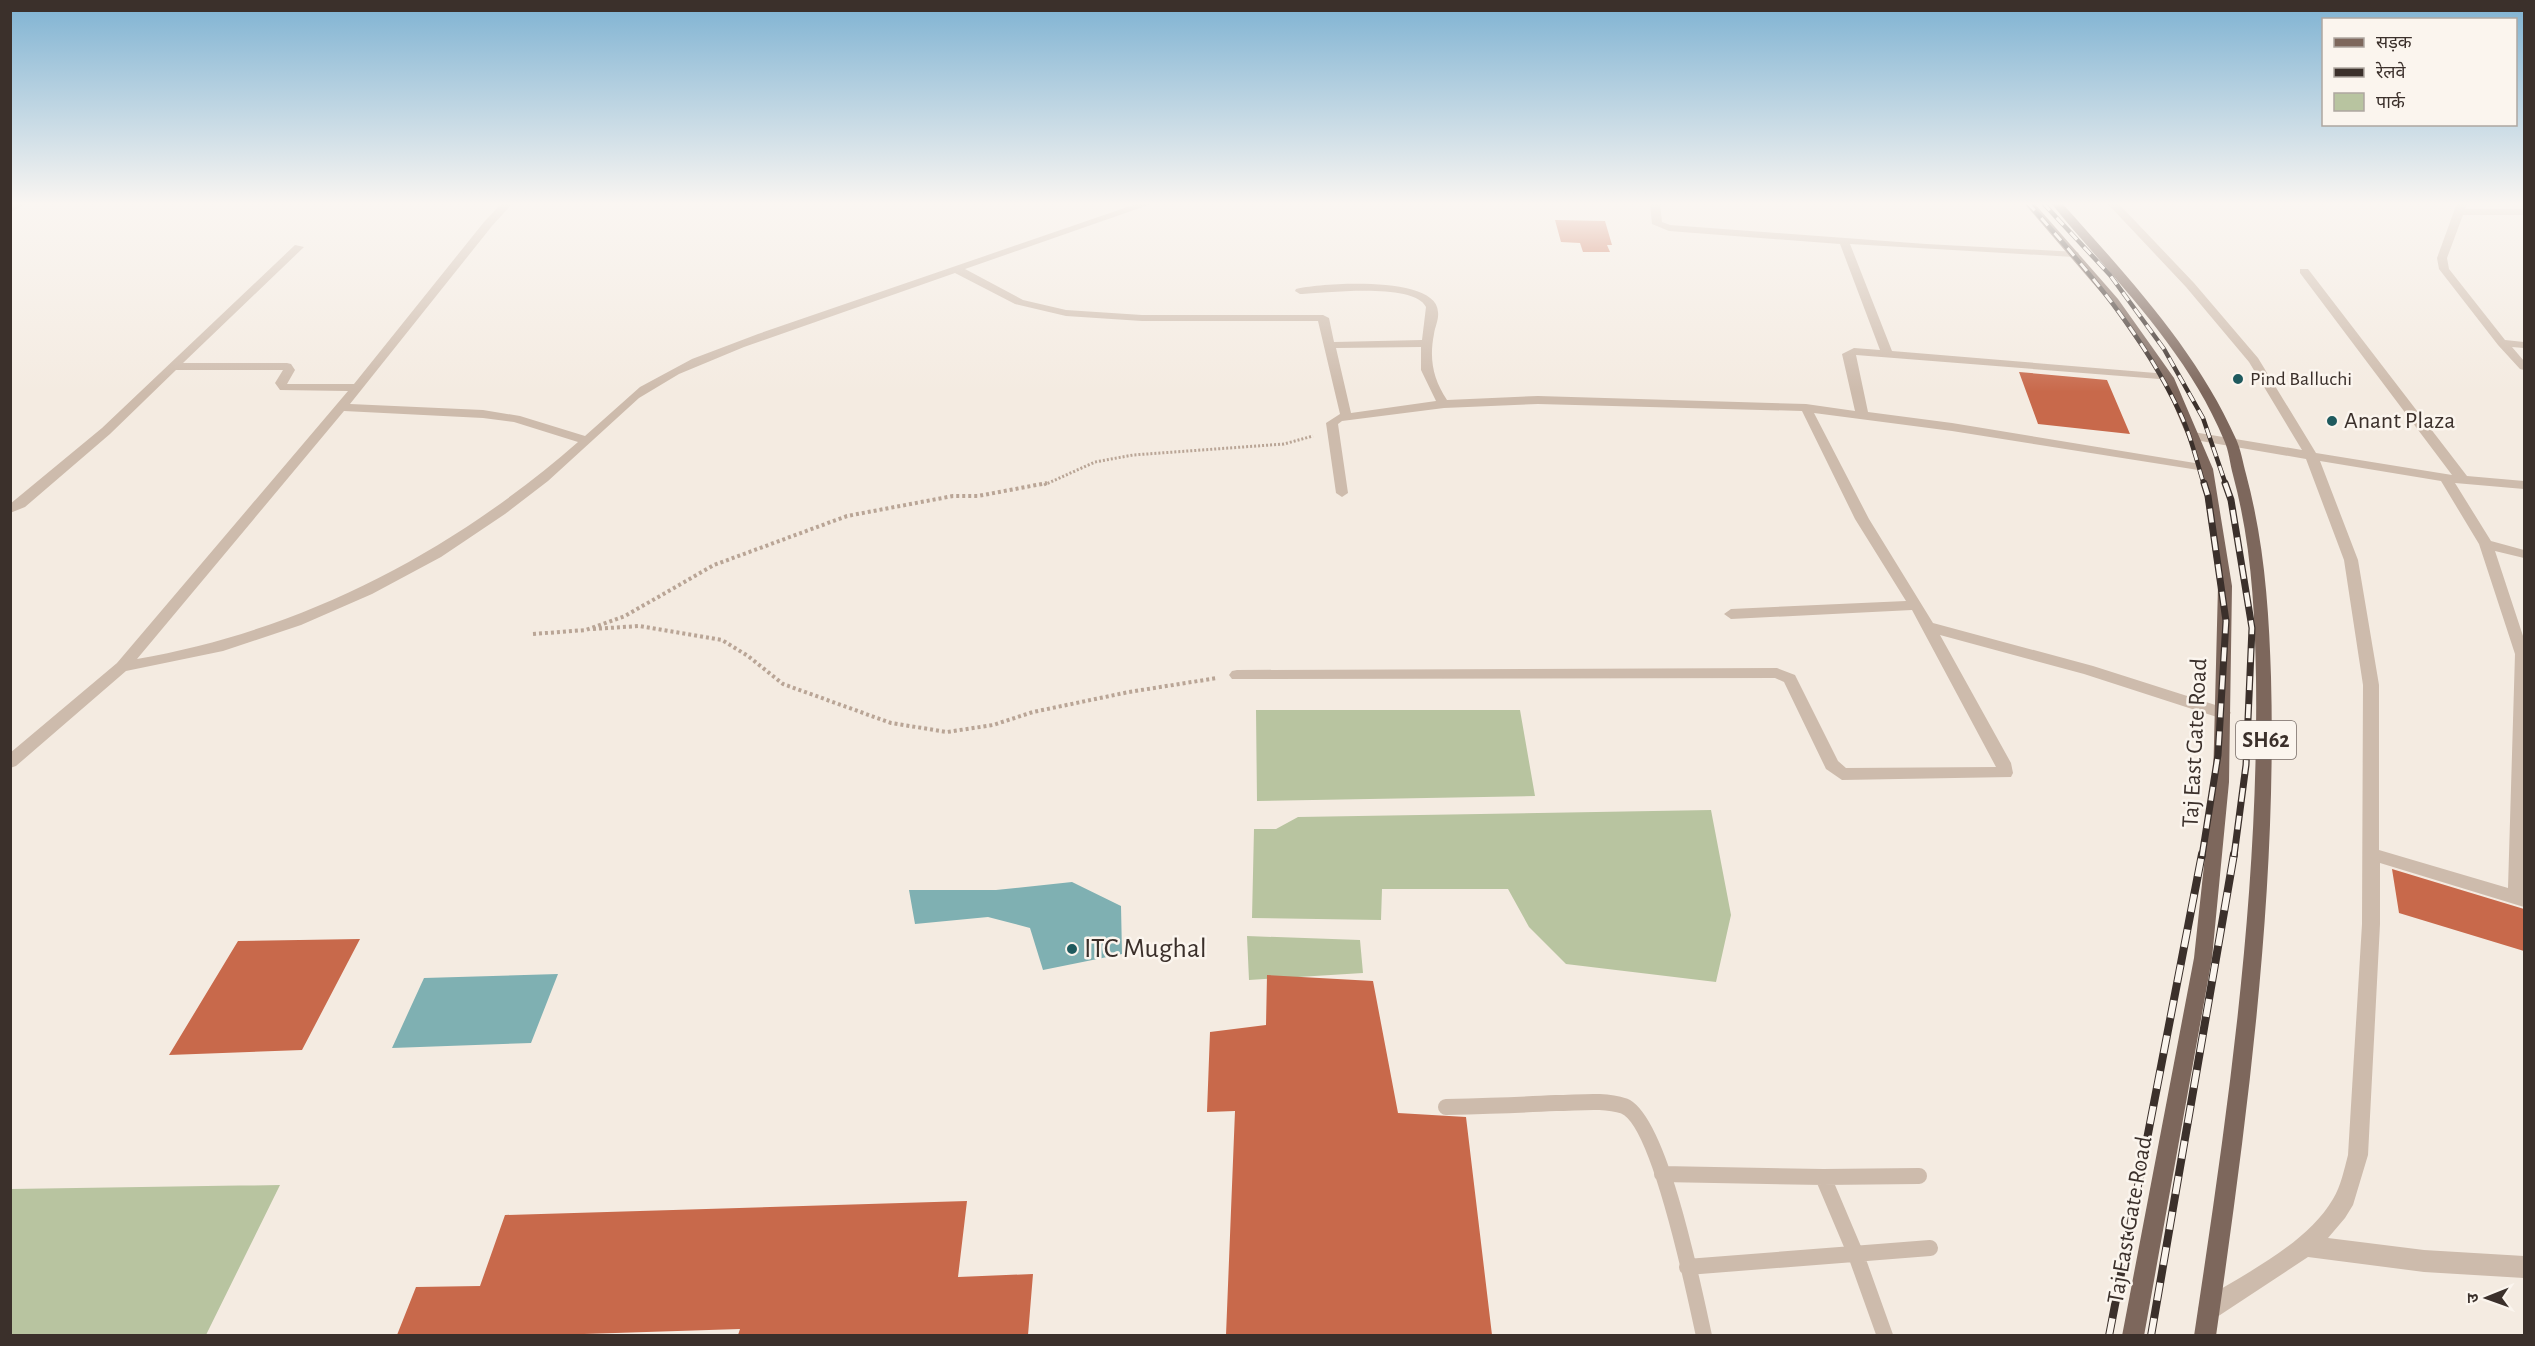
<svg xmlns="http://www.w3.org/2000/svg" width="2535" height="1346" font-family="'Alegreya Sans','Noto Sans Devanagari',sans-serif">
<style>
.green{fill:#b8c4a0}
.water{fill:#7fb0b2}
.building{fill:#c8694b}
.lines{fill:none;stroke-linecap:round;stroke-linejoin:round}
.path-far1{stroke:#b9a596;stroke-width:3;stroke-dasharray:2 2;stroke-linecap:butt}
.path{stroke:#b9a596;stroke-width:4;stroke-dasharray:3 3;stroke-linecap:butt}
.service{stroke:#cdbbac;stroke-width:16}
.minor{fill:#cdbbac;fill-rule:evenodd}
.primary{fill:#7d675c;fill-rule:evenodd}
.rail-far2-casing{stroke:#3b302b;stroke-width:4.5}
.rail-far1-casing{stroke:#3b302b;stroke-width:7}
.rail-casing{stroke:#3b302b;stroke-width:8}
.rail-far2{stroke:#fbf5ee;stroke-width:3;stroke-dasharray:10;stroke-linecap:butt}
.rail-far1{stroke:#fbf5ee;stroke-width:4.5;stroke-dasharray:14;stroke-linecap:butt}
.rail{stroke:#fbf5ee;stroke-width:6;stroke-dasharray:18;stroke-linecap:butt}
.poi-dot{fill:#1f5a5e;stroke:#fbf5ee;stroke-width:2}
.labels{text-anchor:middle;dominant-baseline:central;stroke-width:5;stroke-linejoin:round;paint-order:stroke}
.far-poi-label{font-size:20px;fill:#3b302b;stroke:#fbf5ee;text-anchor:start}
.shield{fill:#fbf5ee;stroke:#756b66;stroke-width:1.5}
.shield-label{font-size:22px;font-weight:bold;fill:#3b302b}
.poi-label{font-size:24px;fill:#3b302b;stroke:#fbf5ee;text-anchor:start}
.street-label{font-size:24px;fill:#3b302b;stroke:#fbf5ee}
.near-poi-label{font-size:28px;fill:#3b302b;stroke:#fbf5ee;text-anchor:start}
</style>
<rect width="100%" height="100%" fill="#f4ebe1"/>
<path class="green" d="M1256,710h264l15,86 -278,5z
M1711,810l20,105 -15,67 -150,-18 -37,-37 -21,-38h-126l-1,31 -129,-2 2,-89h22l22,-12z
M1247,936l113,4 3,33 -114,7z
M280,1185l-74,150h-195v-146z"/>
<path class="water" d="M1072,882l49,24 1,48 -79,16 -13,-42 -42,-11 -73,7 -6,-34h87z
M558,974l-27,69 -139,5 32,-70z"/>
<path class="building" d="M1555,220l50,1 7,24h-5l3,7h-27l-3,-9 -19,-1z
M2019,372l88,8 23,54 -92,-10z
M2392,869l132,40v42l-125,-38z
M360,939l-58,111 -133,5 69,-114z
M1267,975l106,6 25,132 68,4 26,218h-266l9,-224 -28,1 3,-80 56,-7z
M967,1201l-9,76 75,-3 -5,61h-290l2,-6 -187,6h-156l19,-48 64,-1 25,-71z"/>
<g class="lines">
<path class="path-far1" d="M1044,485l51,-23 38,-7 151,-11 29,-8"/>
<path class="path" d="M593,629l46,-3 83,14 26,16 35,28 108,39 56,9 46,-7 40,-13 96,-20 88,-14
M533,634l53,-4 39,-14 89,-51 133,-49 106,-20h25l69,-13"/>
<path class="service" d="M1446,1107c37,-1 73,-2 110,-4 22,0 47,-4 68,3 36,14 71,189 80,230
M1662,1174l161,3 33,78 29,81
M1823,1177l96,-1
M1687,1267l243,-19"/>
<path class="minor" d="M14,203h12l-16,10v-8z
M502,203h11l-21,23 -142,178 133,6 37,6 65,20 55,-49 52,-28 66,-25 381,-131h15l-189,66 58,31 43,10 76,5h181l6,3 5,24 88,-2 4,-33c-12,-25 -100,-14 -126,-13l-5,-3 1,-2c25,-6 141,-14 142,23 1,7 -3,15 -4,22 -5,25 -1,45 13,66l91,-4 268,8 49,7 -13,-57 12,-6 26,2 -40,-106 -171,-13 -17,-7 -2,-21h10l2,19 8,3 256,19 152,8 1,2 -5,3 -224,-13 42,107 276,23 6,4 -2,2 -316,-25 12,57 84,11 255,42 6,4 -2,3 -259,-41 -138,-18 55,106 64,104 160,43 135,43 3,4 -8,6 -139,-45 -144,-39 71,128 2,10 -2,4 -169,3 -16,-11 -42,-87 -9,-4 -543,1 -3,-4 3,-4 5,-1 540,-2 18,7 43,86 8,7 150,-1 -84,-157 -181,9 -7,-5 7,-5 175,-8 -51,-82 -53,-108 -264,-7 -94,4 -102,13 -4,3 10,69 -6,4 -6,-4 -10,-70 14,-9 -22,-93h-176l-76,-5 -51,-12 -60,-31 -211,74 -65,27 -40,24 -91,83 -43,33 -64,43 -69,37 -71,31 -78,26 -97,20 -110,95 -6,2v-15l107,-90 231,-272 -68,-1 -5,-7 8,-13h-107l-66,64 -85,73 -15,6v-9l92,-76 193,-183 9,2 -121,116h104l4,1 4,6 -8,14h67l130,-162zM1421,347v23l15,31 -85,12 -15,-65zM344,411l139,7 31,4 64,20c-127,111 -275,188 -441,217z
M2107,203h11l76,80 64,75 58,95 136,22 -152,-202v-4h8l159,207 57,5v8l-69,-6 36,58 33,9v8l-29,-7 29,88v268l-144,-44v61l-12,231 -15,50 -8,13 -17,20 96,12 100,6v22l-100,-6 -116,-15 -91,60 -8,3 -8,-3 -3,-8 3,-8c43,-27 106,-57 132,-102 8,-13 11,-29 15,-44l14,-231 1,-239 -19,-125 -38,-101 -117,-20 -2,-3 6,-4 109,18 -53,-88 -63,-75zM2320,461l121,20 38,63 36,110 -7,234 -129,-38v-165l-21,-125z
M2457,203h10l-2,6h59v6h-61l-16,43 2,11 56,71 19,2v6l-12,-1 12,14v9l-4,-1 -22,-24 -59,-76 -2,-11z"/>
<path class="primary" d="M2024,203h10l84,96 56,79 39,91 19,117 -3,196 -17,176 -68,378h-22l72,-378 19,-176 5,-196 -17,-117 -39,-91 -52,-75z
M2051,203h11c65,73 134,146 174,236 5,11 7,24 10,35 18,67 23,134 25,203 6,221 -24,440 -55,659h-22c33,-219 65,-437 62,-658 -1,-69 -5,-136 -23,-203 -3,-11 -4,-24 -9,-35 -38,-92 -111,-161 -173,-237z"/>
<defs>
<path id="rail-far2" d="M2028,203c58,65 116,132 153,212 10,21 16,47 23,70
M2043,203l67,72 54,74 39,69 23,67"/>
<path id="rail-far1" d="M2225,483l6,17 21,128 -6,137 -12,91
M2202,856l16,-101 8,-134 -18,-125 -4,-13"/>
<path id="rail" d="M2109,1336l93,-482
M2151,1336l83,-482"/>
</defs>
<use href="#rail-far2" class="rail-far2-casing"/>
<use href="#rail-far1" class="rail-far1-casing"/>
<use href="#rail" class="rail-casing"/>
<use href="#rail-far2" class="rail-far2"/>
<use href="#rail-far1" class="rail-far1"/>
<use href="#rail" class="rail"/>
</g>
<linearGradient id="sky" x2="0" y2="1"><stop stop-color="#7eb2d2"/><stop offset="0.52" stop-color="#faf6f2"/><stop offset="1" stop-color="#faf6f2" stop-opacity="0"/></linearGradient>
<rect width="2535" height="392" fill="url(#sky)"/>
<g class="poi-dot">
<circle cx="2238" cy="379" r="6"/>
<circle cx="2332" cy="421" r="6"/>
<circle cx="1072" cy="949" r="6"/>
</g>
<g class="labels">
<g class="far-poi-label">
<text x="2250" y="379">Pind Balluchi</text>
</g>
<rect class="shield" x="2236" y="721" width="60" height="38" rx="4.5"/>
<g class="shield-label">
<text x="2266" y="740">SH62</text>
</g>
<g class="poi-label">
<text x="2344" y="421">Anant Plaza</text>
</g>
<g class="street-label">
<text transform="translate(2195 743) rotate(-87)">Taj East Gate Road</text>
<text transform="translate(2130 1220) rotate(-80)">Taj East Gate Road</text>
</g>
<g class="near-poi-label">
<text x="1084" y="949">ITC Mughal</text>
</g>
</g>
<rect width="2535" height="1346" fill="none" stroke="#3b302b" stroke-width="24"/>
<rect x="2322" y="18" width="195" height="108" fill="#fbf5ee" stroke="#aea6a0" stroke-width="1.5"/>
<rect x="2334" y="38" width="30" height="9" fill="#7d675c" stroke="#aea6a0" stroke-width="1.5"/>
<text x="2376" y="48" font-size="18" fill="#3b302b">सड़क</text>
<rect x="2334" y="68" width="30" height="9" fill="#3b302b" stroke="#aea6a0" stroke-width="1.5"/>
<text x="2376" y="78" font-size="18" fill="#3b302b">रेलवे</text>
<rect x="2334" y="93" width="30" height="18" fill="#b8c4a0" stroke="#aea6a0" stroke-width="1.5"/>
<text x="2376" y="108" font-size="18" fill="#3b302b">पार्क</text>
<g transform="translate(2487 1298) rotate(269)" stroke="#fbf5ee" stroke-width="4.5" paint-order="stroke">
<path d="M0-4.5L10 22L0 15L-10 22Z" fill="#3b302b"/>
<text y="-9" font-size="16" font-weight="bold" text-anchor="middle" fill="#3b302b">उ</text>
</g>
</svg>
